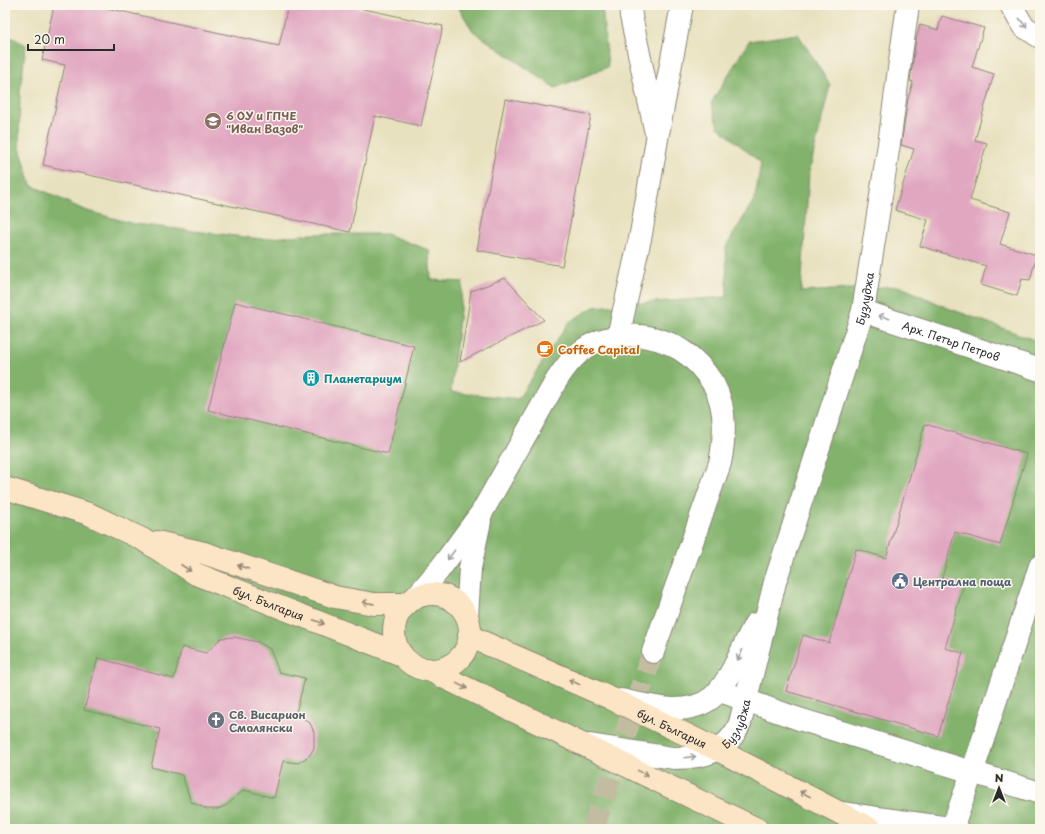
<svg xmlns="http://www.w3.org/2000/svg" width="1045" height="834" font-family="'Playpen Sans',sans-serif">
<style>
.forest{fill:#82b26c;stroke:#566e4c}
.building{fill:#e1a7c1}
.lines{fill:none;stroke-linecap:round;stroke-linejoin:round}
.street-tunnel{stroke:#c2bda1;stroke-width:22;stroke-dasharray:22 11;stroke-linecap:butt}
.street-casing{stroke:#8a8675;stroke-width:24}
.secondary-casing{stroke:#8a8675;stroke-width:24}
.street{stroke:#fff;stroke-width:22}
.secondary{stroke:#fce5c4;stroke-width:22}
.oneway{stroke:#a0a0a0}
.oneway2{stroke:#948878}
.labels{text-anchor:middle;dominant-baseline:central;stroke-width:3;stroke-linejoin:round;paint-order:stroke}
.education-label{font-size:11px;font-weight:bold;fill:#785e54;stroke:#fbf7ec;text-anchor:start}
.street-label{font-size:11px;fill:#2b2b2b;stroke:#fbf7ec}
.food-label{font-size:11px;font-weight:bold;fill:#c56008;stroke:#fbf7ec;text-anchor:start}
.culture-label{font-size:11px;font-weight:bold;fill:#0d838f;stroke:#fbf7ec;text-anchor:start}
.service-label{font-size:11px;font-weight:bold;fill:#4e5e75;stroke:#fbf7ec;text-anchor:start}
.worship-label{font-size:11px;font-weight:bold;fill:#5b616d;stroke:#fbf7ec;text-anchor:start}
</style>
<rect width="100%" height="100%" fill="#fbf7ec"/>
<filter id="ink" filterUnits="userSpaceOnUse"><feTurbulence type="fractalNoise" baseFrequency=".025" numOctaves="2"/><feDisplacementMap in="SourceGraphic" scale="8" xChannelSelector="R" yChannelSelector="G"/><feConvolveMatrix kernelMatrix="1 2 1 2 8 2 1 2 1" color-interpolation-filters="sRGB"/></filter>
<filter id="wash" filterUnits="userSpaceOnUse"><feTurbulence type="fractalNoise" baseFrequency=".012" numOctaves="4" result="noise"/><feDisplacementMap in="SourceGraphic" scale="16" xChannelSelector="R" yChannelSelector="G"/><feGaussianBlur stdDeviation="0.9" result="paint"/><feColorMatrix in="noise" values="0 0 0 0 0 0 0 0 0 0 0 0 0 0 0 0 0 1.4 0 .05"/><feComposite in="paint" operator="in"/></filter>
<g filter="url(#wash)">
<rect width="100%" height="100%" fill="#e8e1bf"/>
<path class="forest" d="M457,5h145l6,62 -53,21 -82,-57z
M5,34l21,11 -6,46 -1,53 12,41 53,25 50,14 128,15 50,-5h74l43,16 2,30 32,2 -12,110 67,7 51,-77 25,-15 60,-5 73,-5 -1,-50 29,-49 6,-35 -43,-36 -7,-24 38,-62 49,-7 32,51 -21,88 -8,119 98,-6 49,22 92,34v487h-1035z"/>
<g id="blocks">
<path class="building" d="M54,5h39l186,41 9,-41h57l98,21 -22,100 -46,-10 -25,116 -307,-67 22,-100 -23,-5z
M942,16l42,12 -12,39 22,7 -19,66 12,3 -17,57 40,12 -10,32 37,11 -7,25 -8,-1 -5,17 -36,-11 5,-19 -66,-20 8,-26 -33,-10 19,-61 -13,-4 7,-46 5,-17 -3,-1 6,-42 4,-14 18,5z
M505,99l86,16 -29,151 -85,-16z
M505,278l39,42 -84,42 11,-71z
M235,302l179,44 -26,108 -180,-44z
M925,424l102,30 -27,91 -45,-13 -13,46 22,6 -19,64 18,5 -25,83 -152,-45 17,-56 26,8 27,-94 30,9z
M234,637l24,5 12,7 9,23 26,6 -9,35 14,10 4,9v16l-4,7 -12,8 -15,-2 -9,37 -30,-8 -17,15 -9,4h-11l-16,-7 -9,-27 -31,-8 9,-38 -76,-19 14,-52 76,21 8,-32 24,6 15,-15z"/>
</g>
</g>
<g filter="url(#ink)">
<use href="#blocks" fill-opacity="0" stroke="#8a8675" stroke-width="1"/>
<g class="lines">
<path class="street-tunnel" d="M593,829l60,-177"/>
<defs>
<g id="street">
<path d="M630,5l1,11 24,113"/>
<path d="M1011,5l12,21 17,11"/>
<path id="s1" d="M863,311l177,59"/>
<path d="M618,337l23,-103 16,-95 25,-134"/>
<path d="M414,599l25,-29 43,-58 74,-131c7,-11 14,-21 24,-29 28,-22 71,-21 101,-2 13,8 25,22 33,35 13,25 11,52 6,78l-67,189"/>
<path d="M467,616l3,-48 10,-47"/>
<path d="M720,691l79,28 241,74"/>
<path d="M621,700c17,3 35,9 52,9 36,0 48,-16 63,-46 6,-13 12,-26 19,-39"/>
<path id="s2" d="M590,745l83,13c30,0 54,-5 67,-35l35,-141 88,-271 26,-167 12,-90 7,-49"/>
<path d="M841,813l116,16"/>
<path d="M952,828l20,-55 68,-207"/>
</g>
<g id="secondary">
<path id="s3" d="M5,488l84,26 53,25 54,35 206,81"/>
<path d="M157,542l47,11 131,44 39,7h33"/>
<circle cx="432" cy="632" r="38"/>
<path id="s4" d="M469,636l141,62 108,52 153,79"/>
<path d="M427,669l330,160"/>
</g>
</defs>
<use href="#street" class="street-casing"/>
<use href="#secondary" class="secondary-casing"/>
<use href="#street" class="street"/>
<use href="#secondary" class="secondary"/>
</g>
<defs><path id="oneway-shaft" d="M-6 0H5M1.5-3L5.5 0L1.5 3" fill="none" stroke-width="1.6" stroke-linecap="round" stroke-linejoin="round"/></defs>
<g class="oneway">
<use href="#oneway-shaft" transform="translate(1023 23) rotate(51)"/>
<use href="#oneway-shaft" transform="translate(884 317) rotate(-162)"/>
<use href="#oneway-shaft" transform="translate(451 555) rotate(127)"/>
<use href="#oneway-shaft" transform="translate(740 655) rotate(116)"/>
<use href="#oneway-shaft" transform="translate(690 757) rotate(-7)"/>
</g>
<g class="oneway2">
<use href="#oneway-shaft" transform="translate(243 567) rotate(-161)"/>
<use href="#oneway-shaft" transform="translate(186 568) rotate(33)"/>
<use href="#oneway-shaft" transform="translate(368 603) rotate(-172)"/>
<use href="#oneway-shaft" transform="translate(319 622) rotate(21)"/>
<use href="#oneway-shaft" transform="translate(574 682) rotate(-156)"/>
<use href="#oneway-shaft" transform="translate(462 686) rotate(26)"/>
<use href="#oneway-shaft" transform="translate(643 773) rotate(26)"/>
<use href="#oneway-shaft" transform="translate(805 794) rotate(-153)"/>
</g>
</g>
<defs>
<symbol id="school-disc" viewBox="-11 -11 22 22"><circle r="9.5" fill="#8d6e63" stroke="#fbf7ec"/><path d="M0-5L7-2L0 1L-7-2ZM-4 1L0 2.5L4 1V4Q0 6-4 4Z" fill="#fff"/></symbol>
<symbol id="cafe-disc" viewBox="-11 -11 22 22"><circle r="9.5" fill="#e8710a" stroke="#fbf7ec"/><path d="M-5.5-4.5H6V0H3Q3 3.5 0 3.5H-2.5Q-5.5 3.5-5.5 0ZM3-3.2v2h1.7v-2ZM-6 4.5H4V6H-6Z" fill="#fff"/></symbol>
<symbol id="building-disc" viewBox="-11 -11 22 22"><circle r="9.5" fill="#0f9aa8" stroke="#fbf7ec"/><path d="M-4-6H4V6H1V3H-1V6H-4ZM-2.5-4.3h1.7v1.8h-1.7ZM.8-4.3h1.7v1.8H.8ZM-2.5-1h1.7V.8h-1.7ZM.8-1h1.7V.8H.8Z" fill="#fff"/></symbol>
<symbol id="civic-disc" viewBox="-11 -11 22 22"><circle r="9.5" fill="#5c6f8a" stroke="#fbf7ec"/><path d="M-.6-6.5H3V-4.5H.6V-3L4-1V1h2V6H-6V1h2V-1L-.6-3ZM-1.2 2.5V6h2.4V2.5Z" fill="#fff"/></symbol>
<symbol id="church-disc" viewBox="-11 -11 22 22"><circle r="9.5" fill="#6b7280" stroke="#fbf7ec"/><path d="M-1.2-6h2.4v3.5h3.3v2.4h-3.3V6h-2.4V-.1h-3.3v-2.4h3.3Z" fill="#fff"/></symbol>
</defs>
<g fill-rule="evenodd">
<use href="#school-disc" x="203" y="111" width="20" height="20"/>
<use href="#cafe-disc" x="535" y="339" width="20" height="20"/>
<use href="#building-disc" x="301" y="368" width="20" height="20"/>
<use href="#civic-disc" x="890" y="571" width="20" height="20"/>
<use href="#church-disc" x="206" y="710" width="20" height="20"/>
</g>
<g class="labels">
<g class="education-label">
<text x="226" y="115">6 ОУ и ГПЧЕ<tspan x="226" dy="13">"Иван Вазов"</tspan></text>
</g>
<g class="street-label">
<text stroke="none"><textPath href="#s2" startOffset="608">Бузлуджа</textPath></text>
<text stroke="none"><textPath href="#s1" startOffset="93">Арх. Петър Петров</textPath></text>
<text stroke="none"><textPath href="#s3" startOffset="289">бул. България</textPath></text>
<text stroke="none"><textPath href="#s2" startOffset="163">Бузлуджа</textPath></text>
<text stroke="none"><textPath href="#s4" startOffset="223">бул. България</textPath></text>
</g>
<g class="food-label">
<text x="558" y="349">Coffee Capital</text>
</g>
<g class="culture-label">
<text x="324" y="378">Планетариум</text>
</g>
<g class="service-label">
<text x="913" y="581">Централна поща</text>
</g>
<g class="worship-label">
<text x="229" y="714">Св. Висарион<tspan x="229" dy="13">Смолянски</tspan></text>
</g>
</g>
<rect width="1045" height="834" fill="none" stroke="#fbf7ec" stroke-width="20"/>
<g transform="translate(999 788)" stroke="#fbf7ec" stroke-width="3" paint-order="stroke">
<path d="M0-3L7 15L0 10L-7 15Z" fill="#2b2b2b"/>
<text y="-6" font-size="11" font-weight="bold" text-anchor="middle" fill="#2b2b2b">N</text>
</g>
<path d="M28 44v6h86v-6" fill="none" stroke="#2b2b2b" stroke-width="2"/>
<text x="34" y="44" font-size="12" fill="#2b2b2b" stroke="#fbf7ec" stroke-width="3" paint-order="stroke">20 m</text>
</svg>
